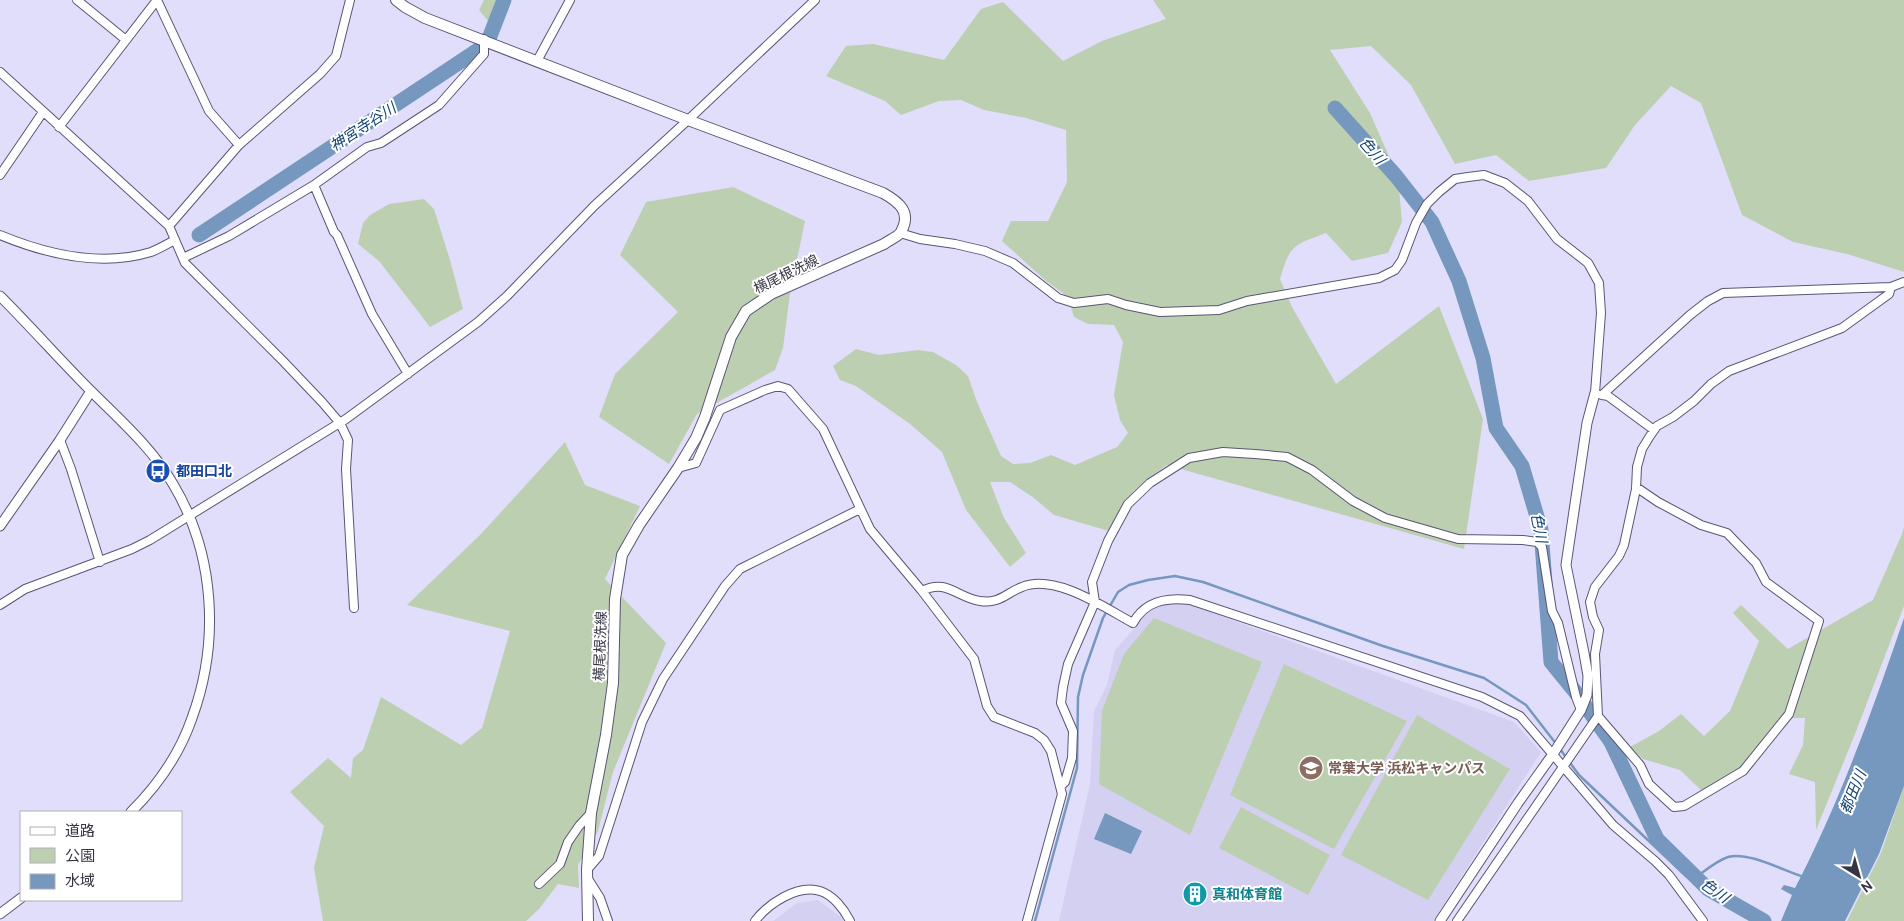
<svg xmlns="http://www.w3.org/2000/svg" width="1904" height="921" font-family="Cabin,'Noto Sans JP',sans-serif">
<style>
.built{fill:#d3d0f1}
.green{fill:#bdcfb1}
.water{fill:#7698be}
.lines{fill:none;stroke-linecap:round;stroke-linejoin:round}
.stream{stroke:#7698be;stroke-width:2.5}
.river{stroke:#7698be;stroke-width:15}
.minor-casing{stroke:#5a5574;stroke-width:10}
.tertiary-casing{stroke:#5a5574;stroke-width:11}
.secondary-casing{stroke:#5a5574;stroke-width:12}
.minor{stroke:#fff;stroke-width:8}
.tertiary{stroke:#fff;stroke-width:9}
.secondary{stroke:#fff;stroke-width:10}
.labels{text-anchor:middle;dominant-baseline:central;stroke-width:4;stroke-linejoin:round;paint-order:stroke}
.street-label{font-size:14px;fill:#373543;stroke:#fff}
.transit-label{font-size:14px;font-weight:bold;fill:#164399;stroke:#fff;text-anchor:start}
.education-label{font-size:14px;font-weight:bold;fill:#785e54;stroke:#fff;text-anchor:start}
.culture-label{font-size:14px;font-weight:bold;fill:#0d838f;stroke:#fff;text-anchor:start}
.water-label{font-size:15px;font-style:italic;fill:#124374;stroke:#fff}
</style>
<rect width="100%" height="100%" fill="#e1defb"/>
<path class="built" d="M1175,603l13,1 326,118 27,30 -108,169h-374l31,-137 4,-73 13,-26 8,-35 19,-21 6,-11 7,-6 14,-7z
M818,900l23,17 2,4h-70l24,-18z"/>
<path class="green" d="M484,0h20l-16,21 -9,-11z
M1153,0h751v272l-57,-18 -54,-12 -51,-27 -41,-112 -30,-17 -36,39 -29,43 -77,13 -33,-26 -41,9 -44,-79 -40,-39 -41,4 40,63 28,64 4,45 -14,31 -36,8 -26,-28c-32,12 -36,11 -46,46l12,28 44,77 103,-78 44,113 -19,130 -297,-84c-30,20 -43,33 -58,66l-55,-16 -20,-17 -24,-16h-20l14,36 22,35 -16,14 -44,-57 -24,-58 -32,-28 -54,-38 -16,-6 -7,-14 23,-17 23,6 39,-5 15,2 23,13 12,11 9,26 24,54 12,8 17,-1 21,-8 24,10 42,-18 11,-14 -8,-13 -6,-25 9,-53 -9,-17 -26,-1 -14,-7 -7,-21 -22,-16 -43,-39 9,-20h37l19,-39 -1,-52 -40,-12 -42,-8 -23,-10 -22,1 -38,14 -16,-14 -59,-25 20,-30 27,-2 71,16 37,-51 22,-7 60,59 39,-20 64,-22z
M733,187l72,34 -15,73 -7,54 -8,22 -78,44 -28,50 -70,-47 16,-43 63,-62 -58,-57 26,-53z
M424,199l10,10 16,51 13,49 -33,18 -51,-66 -21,-17 5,-21 7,-8 19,-11z
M565,442l20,43 55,21 -35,73 61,64 -53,129 -15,59 -20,34 1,23 -21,-4 -19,25 -13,12h-203l-9,-53 10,-42 -34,-34 38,-34 23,20 2,-20 10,-8 18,-53 80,48 21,-17 28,-97 -103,-26 74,-71z
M1904,527v79l-49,128 -39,96 -1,-48 -26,-8 14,-29 2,-27h-19l-46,54 -36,21 -24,-23 -37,-11 -13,-12 29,-16 22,-17 23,22 26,-25 29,-70 -26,-28 8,-8 47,44 85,-49 29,-66z
M1154,618l108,44 -72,173 -91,-51 3,-73 22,-57z
M1284,664l123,57 -73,128 -104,-54z
M1417,715l93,54 -82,131 -87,-45z
M1904,786v135h-57l34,-68z
M1241,807l89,48 -22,40 -89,-47z"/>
<path class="water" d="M1904,618v168l-25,68 -34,67h-64l11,-26 -11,-6 3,-4 11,3c45,-86 78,-179 109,-270z
M1105,813l37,18 -11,23 -37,-15z"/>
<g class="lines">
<path class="stream" d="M1560,749l19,26 107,101 9,2c10,-7 21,-17 33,-21 20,-6 56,14 76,20
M1035,921l42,-153 1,-71 5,-22 20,-57 15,-26 11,-7 19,-5 27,-4 28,6 180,64 101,32 42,27 31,40"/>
<path class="river" d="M1335,108l61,68 36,46 27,59 24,77 13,70 26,38 19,64 10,132 26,32 34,48 46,97 51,50 56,32
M199,235l282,-187 9,-12 14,-36"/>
<defs>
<path id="minor" d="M77,0l49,40
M157,0l52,111 30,34
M537,61l33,-61
M0,72l169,154 16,37 98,98 39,41 18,21 8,17 -2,29 8,139
M59,127l98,-127
M0,175l43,-63
M314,185l20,47 3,3 35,79 36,60
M169,226l70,-81 81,-71 16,-18 14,-56
M900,233l20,6 35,5 30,7 28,12 45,35 16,5 34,-4 18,6 34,7 59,-2 28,-9 132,-23 16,-8 7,-10 14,-37 11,-19 12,-12 16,-13 13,-2 16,-2 21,8 23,18 29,38 31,24 11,20 2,30 -6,80 7,2 88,-80 18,-14 15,-8 168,-6 13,-5
M0,235c46,19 102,32 151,17 8,-3 16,-8 24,-12
M183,258l46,-22 85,-51 53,-38 14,-4 58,-38 45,-51v-15
M1602,395l6,1 46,34
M60,440l11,29 29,93
M678,468l18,-5 24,-53 45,-20 13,-4 10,3 35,40 47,100 52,62c24,-13 36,7 58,10 20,3 26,-8 42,-14 33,-14 83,21 111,36 12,-22 33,-26 57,-23l292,97 38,19 93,109 42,36 14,14 34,46
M922,591l52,68 13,47 7,11 41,16 9,7 7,11 11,43 -35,127
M0,605l25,-16 107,-40 18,-9 196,-121 132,-97 29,-26 87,-90 94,-86 127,-120
M1598,716l42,49 9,19 25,23 10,-1 59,-35 46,-57 30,-93 -53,-39 -10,-19 -29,-30 -26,-8 -43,-23 -22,-15
M1061,786l4,-4 7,-24 1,-27 -12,-28 2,-16 5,-23 27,-62 -3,-20 16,-41 20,-37 22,-21 39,-25 34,-6 32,2 32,3 25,13 41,31 32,17 73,21 65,1 14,2 5,5 10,64 6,12 18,74 5,13
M587,870l12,-14 43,-134 21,-43 62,-93 15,-17 120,-60
M588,879l12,19 8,23
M539,884l21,-20 8,-22 11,-16 12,-13
M755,921c13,-17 42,-37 65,-30 13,4 24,18 30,30
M1457,921l141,-205 -3,-62 4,-24 -6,-13 -3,-15 5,-15 24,-31 5,-11 12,-56 1,-22 5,-18 8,-13 7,-10 16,-9 21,-16 17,-17 18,-13 113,-43 47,-34 2,-7"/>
<path id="tertiary" d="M0,296c31,31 60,64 91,95 30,30 61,57 82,93 42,70 47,158 19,234 -12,35 -35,68 -61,94
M0,526l60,-86 31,-49
M0,914l21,-16
M1440,921l78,-118 35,-49 28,-44 6,-15 1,-19 -4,-23 -18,-88 21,-142 8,-30"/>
<path id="secondary" d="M396,0l9,7 20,11 263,102 195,73c16,9 29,19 18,39 -3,5 -12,8 -17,12l-113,50 -25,17 -15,26 -26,80 -9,21 -18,30 -39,57 -17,30 -7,44 -2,84 -7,52 -15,78 -4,57 1,51"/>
</defs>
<use href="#minor" class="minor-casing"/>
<use href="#tertiary" class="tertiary-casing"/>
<use href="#secondary" class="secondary-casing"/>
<use href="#minor" class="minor"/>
<use href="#tertiary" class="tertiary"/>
<use href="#secondary" class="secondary"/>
</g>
<defs>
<symbol id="bus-disc" viewBox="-11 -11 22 22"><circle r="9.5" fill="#1a4fb4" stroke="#fff"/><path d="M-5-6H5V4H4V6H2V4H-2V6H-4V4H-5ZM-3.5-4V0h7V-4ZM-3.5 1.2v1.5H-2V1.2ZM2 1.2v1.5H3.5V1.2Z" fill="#fff"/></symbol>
<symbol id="university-disc" viewBox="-11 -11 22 22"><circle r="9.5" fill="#8d6e63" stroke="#fff"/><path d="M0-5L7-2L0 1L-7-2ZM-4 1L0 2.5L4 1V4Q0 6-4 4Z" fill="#fff"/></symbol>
<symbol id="building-disc" viewBox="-11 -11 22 22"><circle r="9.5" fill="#0f9aa8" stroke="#fff"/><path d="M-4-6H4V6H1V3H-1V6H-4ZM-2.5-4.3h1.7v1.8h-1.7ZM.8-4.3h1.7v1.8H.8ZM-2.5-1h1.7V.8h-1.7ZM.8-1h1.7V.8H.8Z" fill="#fff"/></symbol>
</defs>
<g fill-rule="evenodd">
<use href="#bus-disc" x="144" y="457" width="28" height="28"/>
<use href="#university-disc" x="1297" y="754" width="28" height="28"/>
<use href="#building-disc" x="1181" y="880" width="28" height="28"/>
</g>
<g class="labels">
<g class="street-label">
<text transform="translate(786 274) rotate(-26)">横尾根洗線</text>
<text transform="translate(600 646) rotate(-88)">横尾根洗線</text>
</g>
<g class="transit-label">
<text x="176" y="471">都田口北</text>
</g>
<g class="education-label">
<text x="1328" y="768">常葉大学 浜松キャンパス</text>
</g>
<g class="culture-label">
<text x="1212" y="894">真和体育館</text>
</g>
<g class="water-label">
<text transform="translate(363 127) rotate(-33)">神宮寺谷川</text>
<text transform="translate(1372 151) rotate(49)">色川</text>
<text transform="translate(1539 528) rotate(79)">色川</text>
<text transform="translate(1853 792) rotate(-68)">都田川</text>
<text transform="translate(1715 891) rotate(35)">色川</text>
</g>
</g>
<rect x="20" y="811" width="162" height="90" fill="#ffffff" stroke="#afaeb4"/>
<rect x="30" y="827" width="25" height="8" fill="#ffffff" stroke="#afaeb4"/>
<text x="65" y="836" font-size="15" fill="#373543">道路</text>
<rect x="30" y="848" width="25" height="15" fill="#bdcfb1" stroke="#afaeb4"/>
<text x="65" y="861" font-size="15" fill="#373543">公園</text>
<rect x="30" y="874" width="25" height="15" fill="#7698be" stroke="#afaeb4"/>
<text x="65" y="886" font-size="15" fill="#373543">水域</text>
<g transform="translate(1859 876) rotate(143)" stroke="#ffffff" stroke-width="4" paint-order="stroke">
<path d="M0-4L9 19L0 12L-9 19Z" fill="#373543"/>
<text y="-8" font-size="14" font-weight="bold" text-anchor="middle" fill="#373543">N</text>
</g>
</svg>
